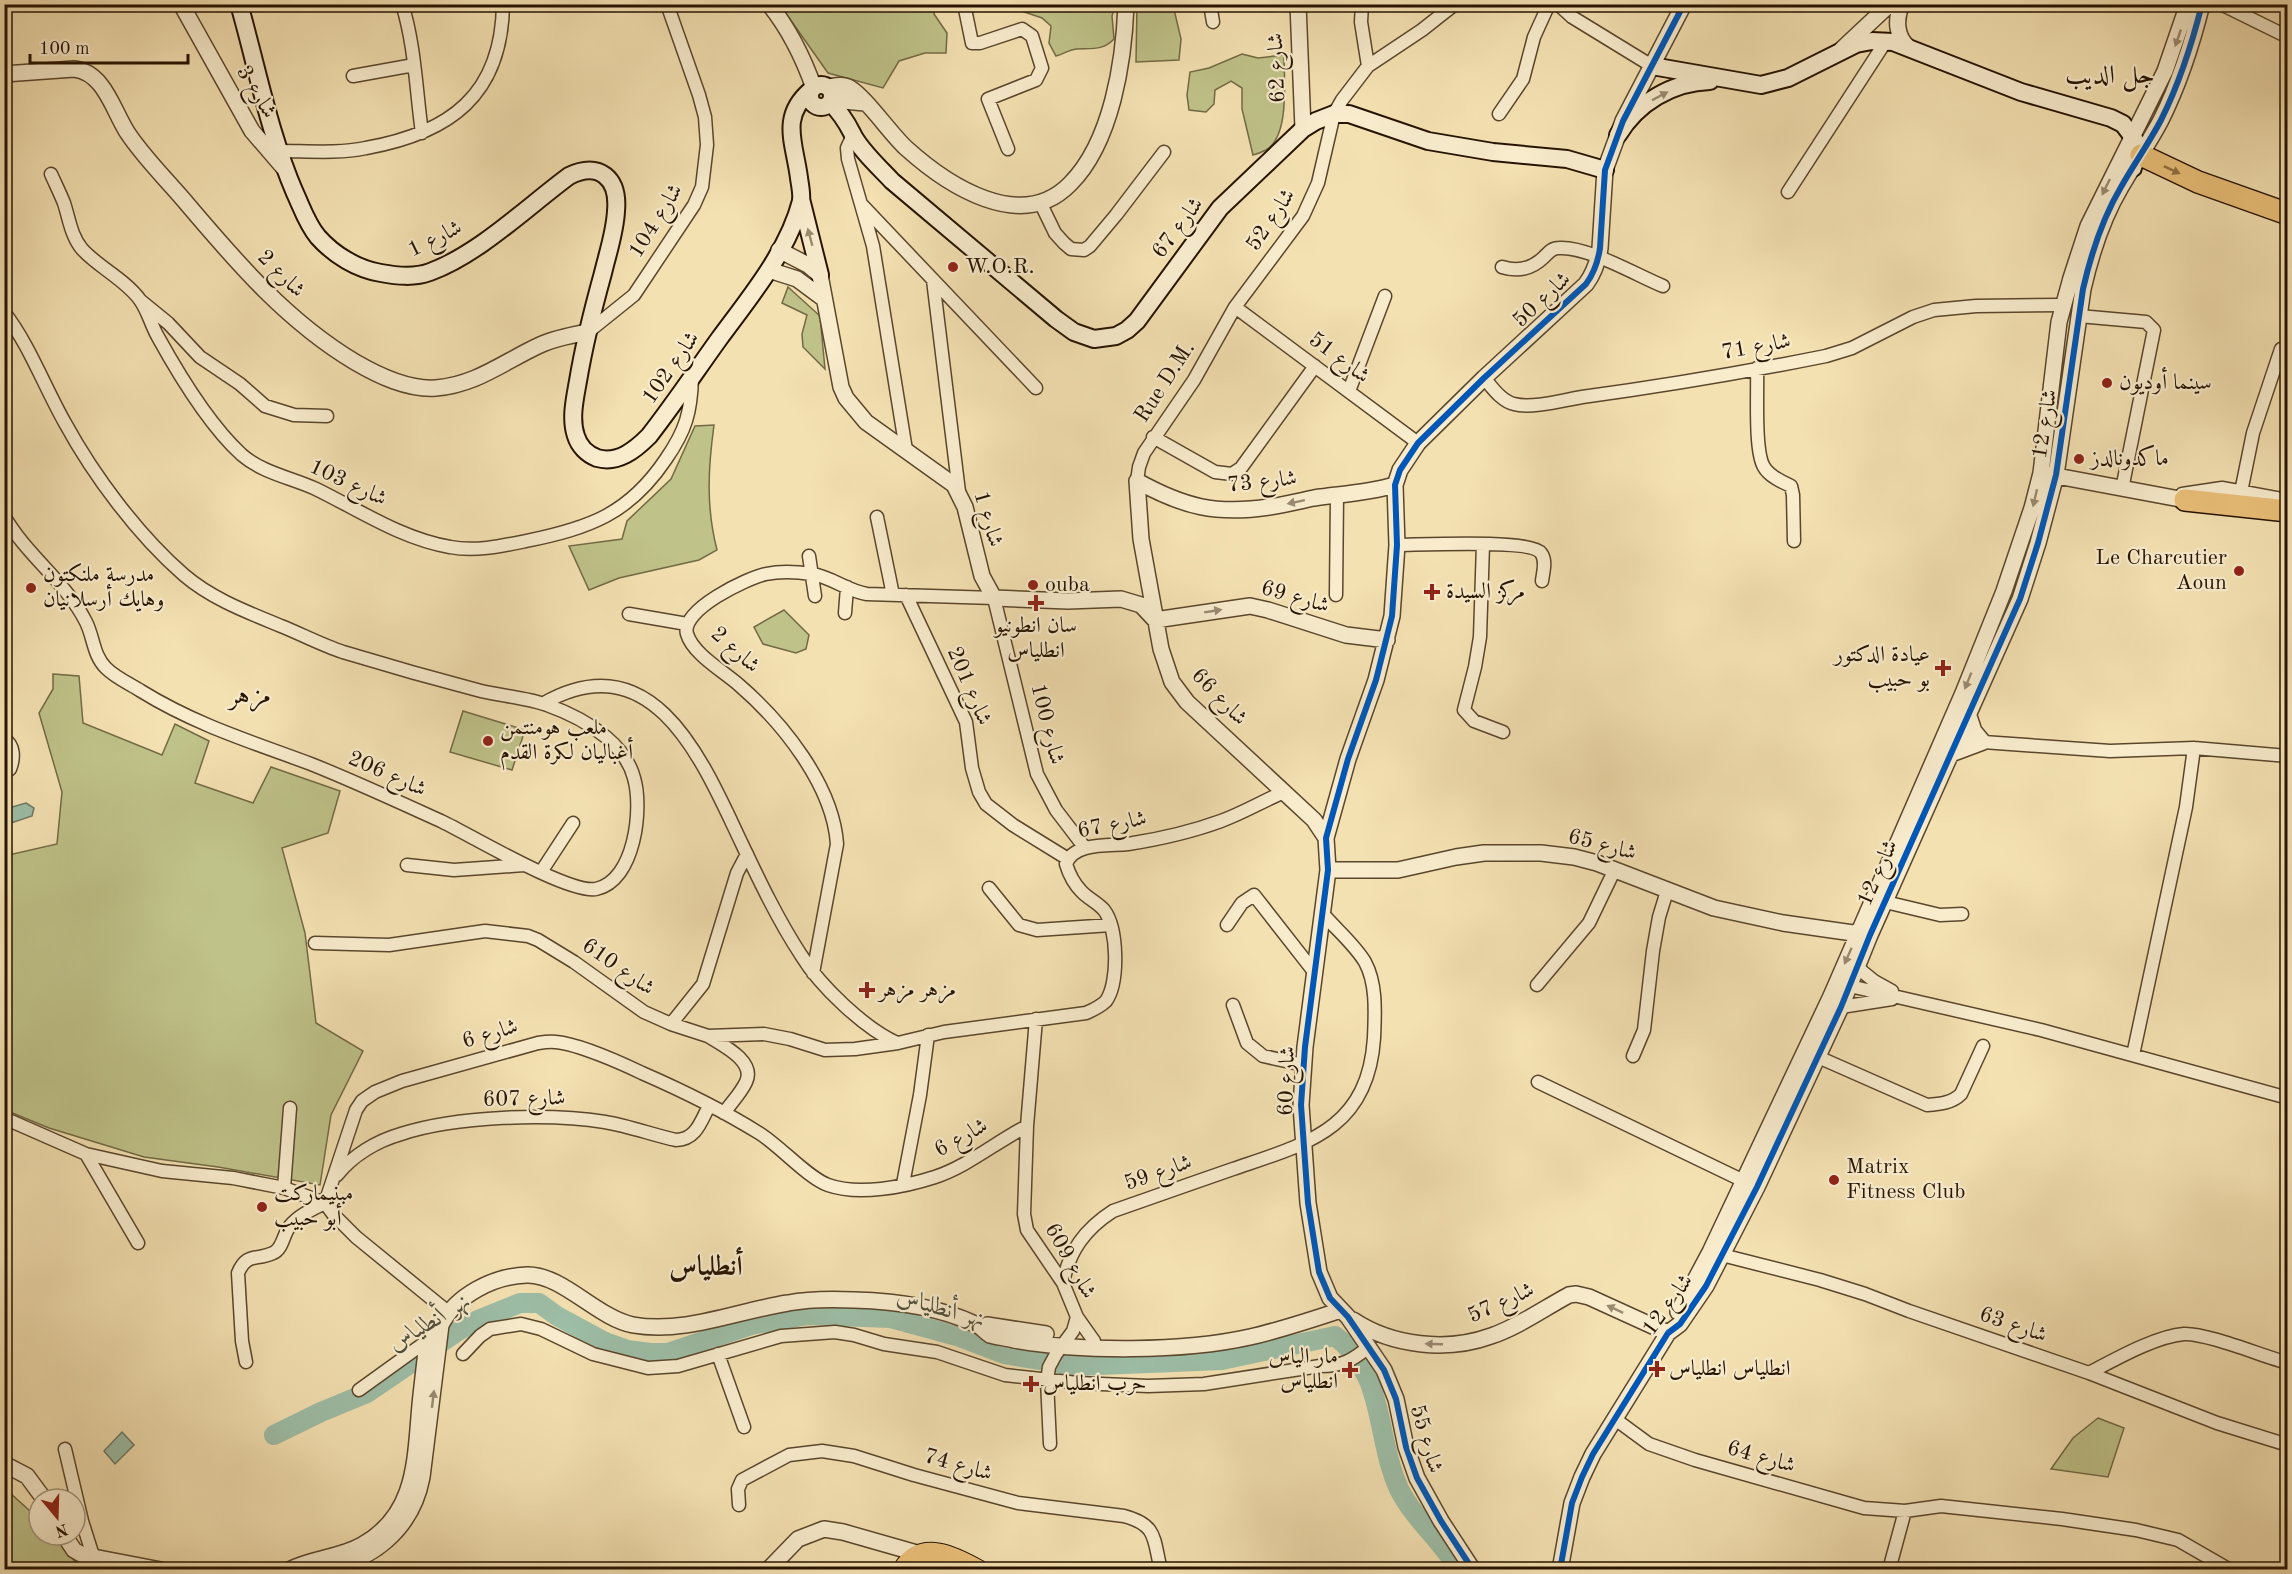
<svg xmlns="http://www.w3.org/2000/svg" width="2292" height="1574" font-family="'Old Standard TT',Amiri,serif">
<style>
.green{fill:#bfc289;stroke:#726a44;stroke-width:1.5}
.water{fill:#9dbea7;stroke:#6d7a64;stroke-width:1.5}
.lines{fill:none;stroke-linecap:round;stroke-linejoin:round}
.river{stroke:#9dbea7;stroke-width:20}
.minor-casing{stroke:#5a462c;stroke-width:15}
.tertiary-casing{stroke:#5a462c;stroke-width:18}
.secondary-casing{stroke:#261300;stroke-width:20}
.trunk-casing{stroke:#261300;stroke-width:22}
.motorway-casing{stroke:#261300;stroke-width:24}
.minor{stroke:#f8eccd;stroke-width:12}
.tertiary{stroke:#f8eccd;stroke-width:15}
.secondary{stroke:#f8eccd;stroke-width:16}
.trunk{stroke:#eac079;stroke-width:20}
.motorway{stroke:#eac079;stroke-width:21}
.cycleway-casing{stroke:#f8eccd;stroke-width:10}
.cycleway{stroke:#0057b8;stroke-width:6}
.oneway{fill:#9a8a71}
.oneway2{fill:#927243}
.poi-dot{fill:#8f2418;stroke:#f8eccd;stroke-width:2}
.labels{text-anchor:middle;dominant-baseline:central;stroke-width:4.5;stroke-linejoin:round;paint-order:stroke}
.street-label{font-size:22px;fill:#261300;stroke:#f8eccd}
.poi-label{font-size:22px;fill:#261300;stroke:#f8eccd;text-anchor:start}
.water-label{font-size:24px;font-style:italic;fill:#504f3a;stroke:#f8eccd}
.quarter-label{font-size:26px;fill:#261300;stroke:#f8eccd}
.district-label{font-size:28px;font-weight:bold;fill:#261300;stroke:#f8eccd}
</style>
<rect width="100%" height="100%" fill="#f4e1b2"/>
<filter id="stains"><feTurbulence type="fractalNoise" baseFrequency=".00333" numOctaves="4"/><feColorMatrix values="0 0 0 0 .2 0 0 0 0 .09 0 0 0 0 .02 0 0 0 .5 -.17"/></filter>
<radialGradient id="worn" r=".72"><stop offset=".6" stop-color="#630" stop-opacity="0"/><stop offset="1" stop-color="#630" stop-opacity=".3"/></radialGradient>
<path class="green" d="M780,5h156l-2,9 13,19 -1,20h-21l-26,8 -16,27 -55,-15z
M1018,5h97l-3,11 2,23c-11,12 -23,9 -38,10 -7,1 -13,5 -20,7l-7,-13 2,-17 -9,-8 -21,-7z
M1137,5h36l8,34 -2,21 -43,2z
M1242,54l16,4 26,-3c0,24 6,81 -18,95 -4,2 -9,4 -13,5l-11,-46v-21l-11,-7 -16,9 -1,14 -8,8 -17,-2 -2,-15 3,-23 19,-4z
M788,287l32,29 5,53 -22,-22 -1,-13 5,-19 -25,-12z
M714,425c-6,44 -8,82 3,125l-18,10 -80,18 -30,12 -20,-44 53,-7 5,-18 44,-42 24,-53z
M784,610l25,25 -3,14 -10,4 -33,-9 -9,-17z
M53,674l26,2 4,47 79,32 13,-31 34,17 -14,42 58,20 18,-36 69,24 -12,42 -46,15 23,85 11,90 47,28 -32,64 -11,70 -102,-18 -74,-10 -95,-29 -44,-18 -1,-254 53,-12 5,-52 -23,-79 14,-24z
M463,711l62,19 -13,40 -62,-18z
M2098,1418l26,10 -16,49 -57,-8 22,-31z
M4,1492l7,2 28,25v16h16l21,28 -7,6h-64z"/>
<path class="water" d="M26,803l8,5 -2,8 -24,8 -3,-15z
M122,1432l12,13 -19,19 -11,-13z"/>
<g class="lines">
<path class="river" d="M274,1435l47,-23 46,-19 91,-62 20,-11 42,-17h19l18,13 48,26 22,8 23,3h18l83,-28 57,-10 83,3 66,18 47,18 72,12 146,-6 113,-24c51,38 40,100 64,153 15,30 43,52 60,81"/>
<defs>
<path id="minor" d="M402,4c13,41 14,86 20,129
M964,4l8,39h8l42,-14 10,7 10,32 -6,12 -48,19 20,50
M1210,4l3,18
M1362,4l-1,18 7,44
M1558,4l14,13 80,49
M2221,4l67,33
M353,76l61,-11
M1499,114l24,-35 11,-42 15,-33
M853,135l-6,13 1,11 25,87 33,204
M279,151c28,0 58,3 87,-3 84,-15 136,-53 137,-144
M51,174c4,9 9,19 13,29 5,15 7,33 18,46 16,18 44,31 58,51 8,11 11,25 18,37 21,38 52,89 84,118 21,18 50,23 74,34 43,21 86,50 134,58 25,5 52,-1 76,-6 64,-13 103,-27 140,-82 20,-29 25,-47 26,-81
M1788,192l98,-151
M1040,202l15,31 9,10 7,6 13,1 6,-4 26,-31 48,-63
M862,205l174,183
M1502,267c16,5 30,2 42,-10 5,-5 8,-9 15,-9 28,-2 77,27 104,38
M933,280l26,212
M141,301l27,22 32,34 40,27 25,22 29,9 33,1
M1235,307l183,136
M4,312c26,34 40,74 61,111 29,53 73,112 119,152 28,24 63,37 97,51 20,8 41,19 62,26 46,14 92,27 138,39 21,5 48,7 66,14 20,7 43,19 59,32 13,11 24,25 28,41 9,30 1,103 -38,111 -27,5 -124,-53 -153,-67 -44,-20 -87,-40 -132,-58 -59,-22 -115,-39 -170,-73 -11,-7 -25,-13 -35,-23 -13,-13 -12,-30 -20,-46 -20,-40 -59,-66 -82,-106
M2079,316l67,6 8,8 -32,159
M588,332l46,-37 60,-90 8,-18 5,-42 -2,-28 -6,-22 -32,-91
M1757,368c1,22 -3,83 7,99 5,9 18,15 27,19l2,9 1,46
M1484,378c8,9 17,23 30,26 18,5 50,-4 68,-7 82,-11 164,-25 244,-41l26,-8 61,-31 21,-7 42,-4 88,-1
M1349,391l36,-95
M1153,437l62,35 17,2 9,-6 74,-102
M1137,481l2,-14 5,-14 50,-73 41,-73 68,-91 15,-33 16,-69 8,-14 26,-34 54,-36 33,-26
M2241,492l12,-59 28,-84
M2182,494l40,-6 66,12
M877,517l16,78
M1483,544l-3,93 -5,30 -11,43 10,11 29,11
M1397,545c22,0 134,-6 144,8 6,8 2,19 1,28
M809,556l6,40
M906,595l60,127 6,46 7,24 7,12 27,21 55,34
M1336,595l1,-100
M845,613l2,-26
M629,614l58,10
M544,703c110,-62 159,59 197,139 18,38 37,78 60,113 19,31 63,73 96,88
M1952,735l31,7 127,9 84,-3 94,8
M4,739c11,6 10,20 6,30l-6,4
M407,865l47,5 70,-5
M541,872l32,-49
M989,888l30,37 18,5 74,-5
M1877,900l63,15 22,-1
M1227,925l15,-22 12,-8 61,78
M315,943l74,2 96,-14 43,5 10,4 36,22 70,50 27,12 37,12 56,-2 26,5 35,11 30,-1 43,-6 46,-11 142,-19c7,-3 14,-6 20,-12 13,-18 12,-73 -2,-91 -6,-7 -15,-11 -22,-18 -8,-8 -13,-18 -16,-28 8,-22 42,-18 62,-20 32,-5 63,-12 93,-23 22,-8 42,-20 63,-29
M1858,968l16,13 18,10
M813,973l24,-129c-4,-59 -55,-122 -98,-159 -16,-14 -46,-31 -52,-51 -7,-24 60,-56 79,-60 14,-3 32,-2 46,0 20,3 35,17 55,20l127,4 43,176 19,36 29,38
M1841,984l200,46 247,68
M1537,985l52,-62 26,-54
M1233,1005l14,38 16,13 41,9
M1841,1007l51,-8
M1036,1019l-9,107 -3,88 3,16 36,53 14,34 -4,14 -17,23 -7,13 -2,14 3,63
M671,1024l32,-40 34,-111 10,-19
M708,1036c14,9 48,25 38,46 -5,11 -15,21 -22,31
M2133,1055l53,-248 8,-59
M1633,1056l11,-26 9,-79 6,-34 8,-26
M1818,1057l109,48c13,-1 25,-2 34,-11l22,-48
M1538,1082l212,102
M4,1118l82,36 76,17 71,7 51,10 41,15
M86,1154l52,89
M337,1175c16,-20 40,-34 64,-41 55,-18 148,-21 204,-12 24,4 48,13 71,18 20,0 25,-19 33,-34
M903,1184l17,-89 8,-60
M284,1188l6,-80
M325,1203l31,-93 6,-9 13,-9 27,-11 136,-38c6,-1 12,-2 18,-1 22,2 65,21 86,31 39,17 80,37 117,60 20,12 49,45 69,52 31,11 76,2 107,-8 33,-11 61,-35 92,-51
M325,1203l8,11 23,23 92,75
M1714,1253l106,27 45,14 44,17 180,62 128,50 71,22
M1063,1283c6,-32 22,-54 50,-72 39,-14 80,-28 120,-42 73,-25 135,-39 141,-131 1,-25 3,-54 -9,-76 -10,-17 -29,-33 -42,-48
M1077,1317l17,24
M463,1354l17,-18 10,-7 31,-5 20,5 52,25 55,14 30,-2 103,-30 54,-4 19,3 30,9 53,8 68,23 73,8 70,3 56,-2 116,-18c23,0 31,-5 49,-19
M718,1354l26,73
M246,1362l-4,-21 -4,-68c9,-21 18,-12 35,-20 10,-4 10,-19 17,-27 9,-11 23,-17 35,-23
M2089,1373c25,-13 67,-37 95,-39 23,-1 78,22 104,29
M359,1390l68,-49
M1615,1419l34,25 46,16 169,48 41,3 36,-5 121,13 74,11 42,10 52,30
M65,1449l17,72 12,38
M739,1505l-1,-16 4,-9 47,-25 33,-4 32,5 60,19 104,28 106,13c34,9 29,23 37,54
M1889,1570l16,-59"/>
<path id="tertiary" d="M181,4l71,127 31,36
M769,4c21,26 34,53 45,84
M1298,4l5,125
M1902,4c-7,15 -6,32 6,43
M1842,49l48,-45
M4,74l70,-5c30,3 39,41 53,63 17,26 41,49 61,73 50,59 100,117 167,157 24,14 53,28 81,26 40,-3 69,-27 104,-43 15,-7 32,-10 48,-13
M828,87c7,-1 15,-3 22,1 17,11 39,44 56,60 41,37 115,86 164,36 42,-42 54,-123 56,-180
M832,100l33,3
M779,250l29,15 12,10 21,112 5,11 20,24 88,63 11,22 17,69 12,22 74,3 53,-2 20,6 14,15 95,-14 18,4 78,25 41,5
M769,270l28,9 27,20
M2046,474l139,26
M1137,481l4,58 20,110 11,33 15,20 127,118 12,18
M1137,481c47,26 79,34 132,26 15,-2 30,-6 45,-9 28,-4 54,-5 81,-13
M1951,754l32,-12 -9,-11 -5,-15
M1328,870h70l58,-13 28,-4h57l33,4 23,6 117,45 69,15 84,12
M1678,1312l32,-60 121,-256 132,-303 41,-102 28,-83 9,-35 18,-151 12,-44 17,-52 77,-155 23,-67
M1353,1320c39,26 94,32 138,16 27,-9 52,-27 78,-41l7,-1 13,3 79,36
M987,1325l59,9
M4,1464l23,12 17,23
M64,1535l10,15 9,5 78,15
M289,1570c23,-12 50,-12 73,-25 55,-30 53,-86 58,-140 2,-21 5,-42 7,-64l6,-12 8,-4
M321,1570c51,-9 91,-40 101,-93l19,-152c15,-30 53,-49 86,-50 35,-1 70,43 106,50 52,9 104,-14 155,-22 21,-4 45,-4 66,-3 39,1 85,7 121,24 6,2 10,8 15,11 7,2 17,3 24,5 67,12 169,12 236,-3 31,-7 61,-17 91,-27
M768,1570l30,-31 26,-10 19,3 77,22
M1473,1570l-32,-49 -24,-43 -11,-31 -10,-48 -12,-29 -36,-53 -18,-19 -11,-26 -11,-69 -7,-98 4,-58 23,-177 -2,-32 22,-79 28,-79 16,-64 5,-71 -2,-60 5,-15 18,-27 66,-65 102,-94c8,-11 12,-22 14,-36l5,-78 18,-49 61,-117
M1560,1570l12,-67 10,-26 11,-23 75,-121 12,-9 26,-38 51,-99 84,-180 29,-72 150,-336 18,-56 18,-68 27,-186c8,-35 19,-70 38,-102 13,-23 28,-44 40,-67 18,-36 31,-76 41,-116"/>
<path id="secondary" d="M239,4c18,63 30,129 56,189 7,15 12,31 23,44 16,18 39,32 63,36 16,3 33,5 49,-1 49,-18 97,-65 139,-96 30,-15 50,2 47,35 -1,21 -8,41 -13,62 -10,36 -19,72 -25,108 -3,17 -8,38 -2,55 3,10 11,18 21,22 21,6 38,-8 52,-22 25,-32 47,-65 70,-97 30,-41 69,-87 82,-138 1,-7 -1,-16 -2,-23 -4,-34 -20,-61 12,-88
M1652,66l109,19 27,-7 68,-34 16,-3 21,1 128,50 90,26 12,6 12,16 -2,28
M810 96a11 11 0 1 1 22 0a11 11 0 1 1-22 0Z
M830,102c10,10 16,19 22,31 7,16 28,35 40,48l164,138 18,13 20,7 22,-3 11,-6 10,-9 83,-113 83,-79 13,-8 18,-7h15l79,27 65,11 74,7 38,11
M1618,135c19,-32 54,-53 92,-54
M801,199l19,76"/>
<path id="trunk" d="M903,1570c18,-31 52,-13 75,0"/>
<path id="motorway" d="M2141,155l57,27 90,32
M2185,500l103,11"/>
</defs>
<use href="#minor" class="minor-casing"/>
<use href="#tertiary" class="tertiary-casing"/>
<use href="#secondary" class="secondary-casing"/>
<use href="#trunk" class="trunk-casing"/>
<use href="#motorway" class="motorway-casing"/>
<use href="#minor" class="minor"/>
<use href="#tertiary" class="tertiary"/>
<use href="#secondary" class="secondary"/>
<use href="#trunk" class="trunk"/>
<use href="#motorway" class="motorway"/>
<defs>
<path id="cycleway" d="M1473,1570l-32,-49 -24,-43 -11,-31 -10,-48 -12,-29 -36,-53 -18,-19 -11,-26 -11,-69 -7,-98 4,-58 23,-177 -2,-32 22,-79 28,-79 16,-64 5,-71 -2,-60 5,-15 18,-27 66,-65 102,-94c8,-11 12,-22 14,-36l5,-78 18,-49 61,-117
M1560,1570l12,-67 10,-26 11,-23 75,-121 12,-9 26,-38 51,-99 84,-180 29,-72 150,-336 18,-56 18,-68 27,-186c8,-35 19,-70 38,-102 13,-23 28,-44 40,-67 18,-36 31,-76 41,-116"/>
</defs>
<use href="#cycleway" class="cycleway-casing"/>
<use href="#cycleway" class="cycleway"/>
</g>
<defs><path id="oneway-solid" d="M-6-.8H1V-3.2L6.5 0L1 3.2V.8H-6Z" transform="scale(1.5)"/></defs>
<g class="oneway">
<use href="#oneway-solid" transform="translate(2178 38) rotate(109)"/>
<use href="#oneway-solid" transform="translate(1660 96) rotate(-28)"/>
<use href="#oneway-solid" transform="translate(2106 187) rotate(116)"/>
<use href="#oneway-solid" transform="translate(810 237) rotate(-105)"/>
<use href="#oneway-solid" transform="translate(2035 498) rotate(103)"/>
<use href="#oneway-solid" transform="translate(1296 502) rotate(168)"/>
<use href="#oneway-solid" transform="translate(1213 611) rotate(-9)"/>
<use href="#oneway-solid" transform="translate(1968 681) rotate(112)"/>
<use href="#oneway-solid" transform="translate(1848 956) rotate(114)"/>
<use href="#oneway-solid" transform="translate(1615 1309) rotate(-155)"/>
<use href="#oneway-solid" transform="translate(1434 1344) rotate(-178)"/>
<use href="#oneway-solid" transform="translate(433 1399) rotate(-83)"/>
</g>
<use class="oneway2" href="#oneway-solid" transform="translate(2172 170) rotate(25)"/>
<g class="poi-dot">
<circle cx="953" cy="267" r="6"/>
<circle cx="2107" cy="383" r="6"/>
<circle cx="2079" cy="459" r="6"/>
<circle cx="2239" cy="571" r="6"/>
<circle cx="1033" cy="585" r="6"/>
<circle cx="31" cy="588" r="6"/>
<path d="M1429 583h6v6h6v6h-6v6h-6v-6h-6v-6h6z"/>
<path d="M1033 594h6v6h6v6h-6v6h-6v-6h-6v-6h6z"/>
<path d="M1940 659h6v6h6v6h-6v6h-6v-6h-6v-6h6z"/>
<circle cx="488" cy="741" r="6"/>
<path d="M864 981h6v6h6v6h-6v6h-6v-6h-6v-6h6z"/>
<circle cx="1834" cy="1180" r="6"/>
<circle cx="262" cy="1207" r="6"/>
<path d="M1654 1360h6v6h6v6h-6v6h-6v-6h-6v-6h6z"/>
<path d="M1347 1361h6v6h6v6h-6v6h-6v-6h-6v-6h6z"/>
<path d="M1028 1375h6v6h6v6h-6v6h-6v-6h-6v-6h6z"/>
</g>
<g class="labels">
<g class="street-label">
<text transform="translate(1277 68) rotate(-92)">شارع 62</text>
<text transform="translate(256 92) rotate(59)">شارع 3</text>
<text transform="translate(1271 220) rotate(-56)">شارع 52</text>
<text transform="translate(656 221) rotate(-58)">شارع 104</text>
<text transform="translate(1178 228) rotate(-53)">شارع 67</text>
<text transform="translate(435 239) rotate(-26)">شارع 1</text>
<text transform="translate(281 274) rotate(45)">شارع 2</text>
<text transform="translate(1542 300) rotate(-43)">شارع 50</text>
<text transform="translate(1756 347) rotate(-10)">شارع 71</text>
<text transform="translate(1339 358) rotate(37)">شارع 51</text>
<text transform="translate(671 368) rotate(-55)">شارع 102</text>
<text transform="translate(1165 382) rotate(-57)">Rue D.M.</text>
<text transform="translate(2045 424) rotate(-81)">شارع 12</text>
<text transform="translate(1262 482) rotate(-6)">شارع 73</text>
<text transform="translate(348 483) rotate(25)">شارع 103</text>
<text transform="translate(988 519) rotate(74)">شارع 1</text>
<text transform="translate(1295 597) rotate(16)">شارع 69</text>
<text transform="translate(735 650) rotate(42)">شارع 2</text>
<text transform="translate(969 686) rotate(67)">شارع 201</text>
<text transform="translate(1219 697) rotate(46)">شارع 66</text>
<text transform="translate(1047 724) rotate(76)">شارع 100</text>
<text transform="translate(387 774) rotate(24)">شارع 206</text>
<text transform="translate(1112 825) rotate(-11)">شارع 67</text>
<text transform="translate(1602 845) rotate(15)">شارع 65</text>
<text transform="translate(1878 873) rotate(-66)">شارع 12</text>
<text transform="translate(618 967) rotate(35)">شارع 610</text>
<text transform="translate(490 1034) rotate(-16)">شارع 6</text>
<text transform="translate(1287 1081) rotate(-88)">شارع 60</text>
<text transform="translate(524 1099) rotate(-1)">شارع 607</text>
<text transform="translate(961 1138) rotate(-29)">شارع 6</text>
<text transform="translate(1158 1173) rotate(-19)">شارع 59</text>
<text transform="translate(1070 1261) rotate(61)">شارع 609</text>
<text transform="translate(1501 1303) rotate(-24)">شارع 57</text>
<text transform="translate(1668 1305) rotate(-54)">شارع 12</text>
<text transform="translate(2013 1325) rotate(19)">شارع 63</text>
<text transform="translate(1426 1439) rotate(74)">شارع 55</text>
<text transform="translate(1761 1457) rotate(16)">شارع 64</text>
<text transform="translate(958 1465) rotate(16)">شارع 74</text>
</g>
<g class="poi-label">
<text x="965" y="267">W.O.R.</text>
<text x="2119" y="383">سينما أوديون</text>
<text x="2091" y="459">ماكدونالدز</text>
<text x="2227" y="558" text-anchor="end">Le Charcutier<tspan x="2227" dy="25">Aoun</tspan></text>
<text x="43" y="575">مدرسة ملنكتون<tspan x="43" dy="25">وهايك أرسلانيان</tspan></text>
<text x="1045" y="585">ouba</text>
<text x="1446" y="592">مركز السيدة</text>
<text x="1036" y="626" text-anchor="middle">سان انطونيو<tspan x="1036" dy="25">انطلياس</tspan></text>
<text x="1930" y="655" text-anchor="end">عيادة الدكتور<tspan x="1930" dy="25">بو حبيب</tspan></text>
<text x="500" y="728">ملعب هومنتمن<tspan x="500" dy="25">أغباليان لكرة القدم</tspan></text>
<text x="879" y="990">مزهر مزهر</text>
<text x="1846" y="1167">Matrix<tspan x="1846" dy="25">Fitness Club</tspan></text>
<text x="274" y="1194">مينيماركت<tspan x="274" dy="25">أبو حبيب</tspan></text>
<text x="1338" y="1357" text-anchor="end">مار الياس<tspan x="1338" dy="25">انطلياس</tspan></text>
<text x="1669" y="1369">انطلياس انطلياس</text>
<text x="1043" y="1384">حرب انطلياس</text>
</g>
<g class="water-label">
<text transform="translate(941 1309) rotate(16)">نهر أنطلياس</text>
<text transform="translate(430 1323) rotate(-31)">نهر أنطلياس</text>
</g>
<g class="quarter-label">
<text x="2110" y="76">جل الديب</text>
<text x="250" y="696">مزهر</text>
</g>
<g class="district-label">
<text x="706" y="1268">أنطلياس</text>
</g>
</g>
<rect width="2292" height="1574" fill="none" stroke="#f4e1b2" stroke-width="24"/>
<rect x="6" y="6" width="2280" height="1562" fill="none" stroke="#261300" stroke-width="3"/>
<rect x="12" y="12" width="2268" height="1550" fill="none" stroke="#261300" stroke-width="1.5"/>
<g transform="translate(57 1517) rotate(161)"><circle r="28" fill="#f8eccd" stroke="#a4957b" stroke-width="1.5"/>
<path d="M0-4.5L10 22L0 15L-10 22Z" fill="#8f2418"/>
<text y="-9" font-size="16" font-weight="bold" text-anchor="middle" fill="#261300">N</text>
</g>
<path d="M30 54v9h158v-9" fill="none" stroke="#261300" stroke-width="3"/>
<text x="39" y="54" font-size="18" fill="#261300" stroke="#f8eccd" stroke-width="4.5" paint-order="stroke">100 m</text>
<rect width="100%" height="100%" filter="url(#stains)"/>
<rect width="100%" height="100%" fill="url(#worn)"/>
</svg>
